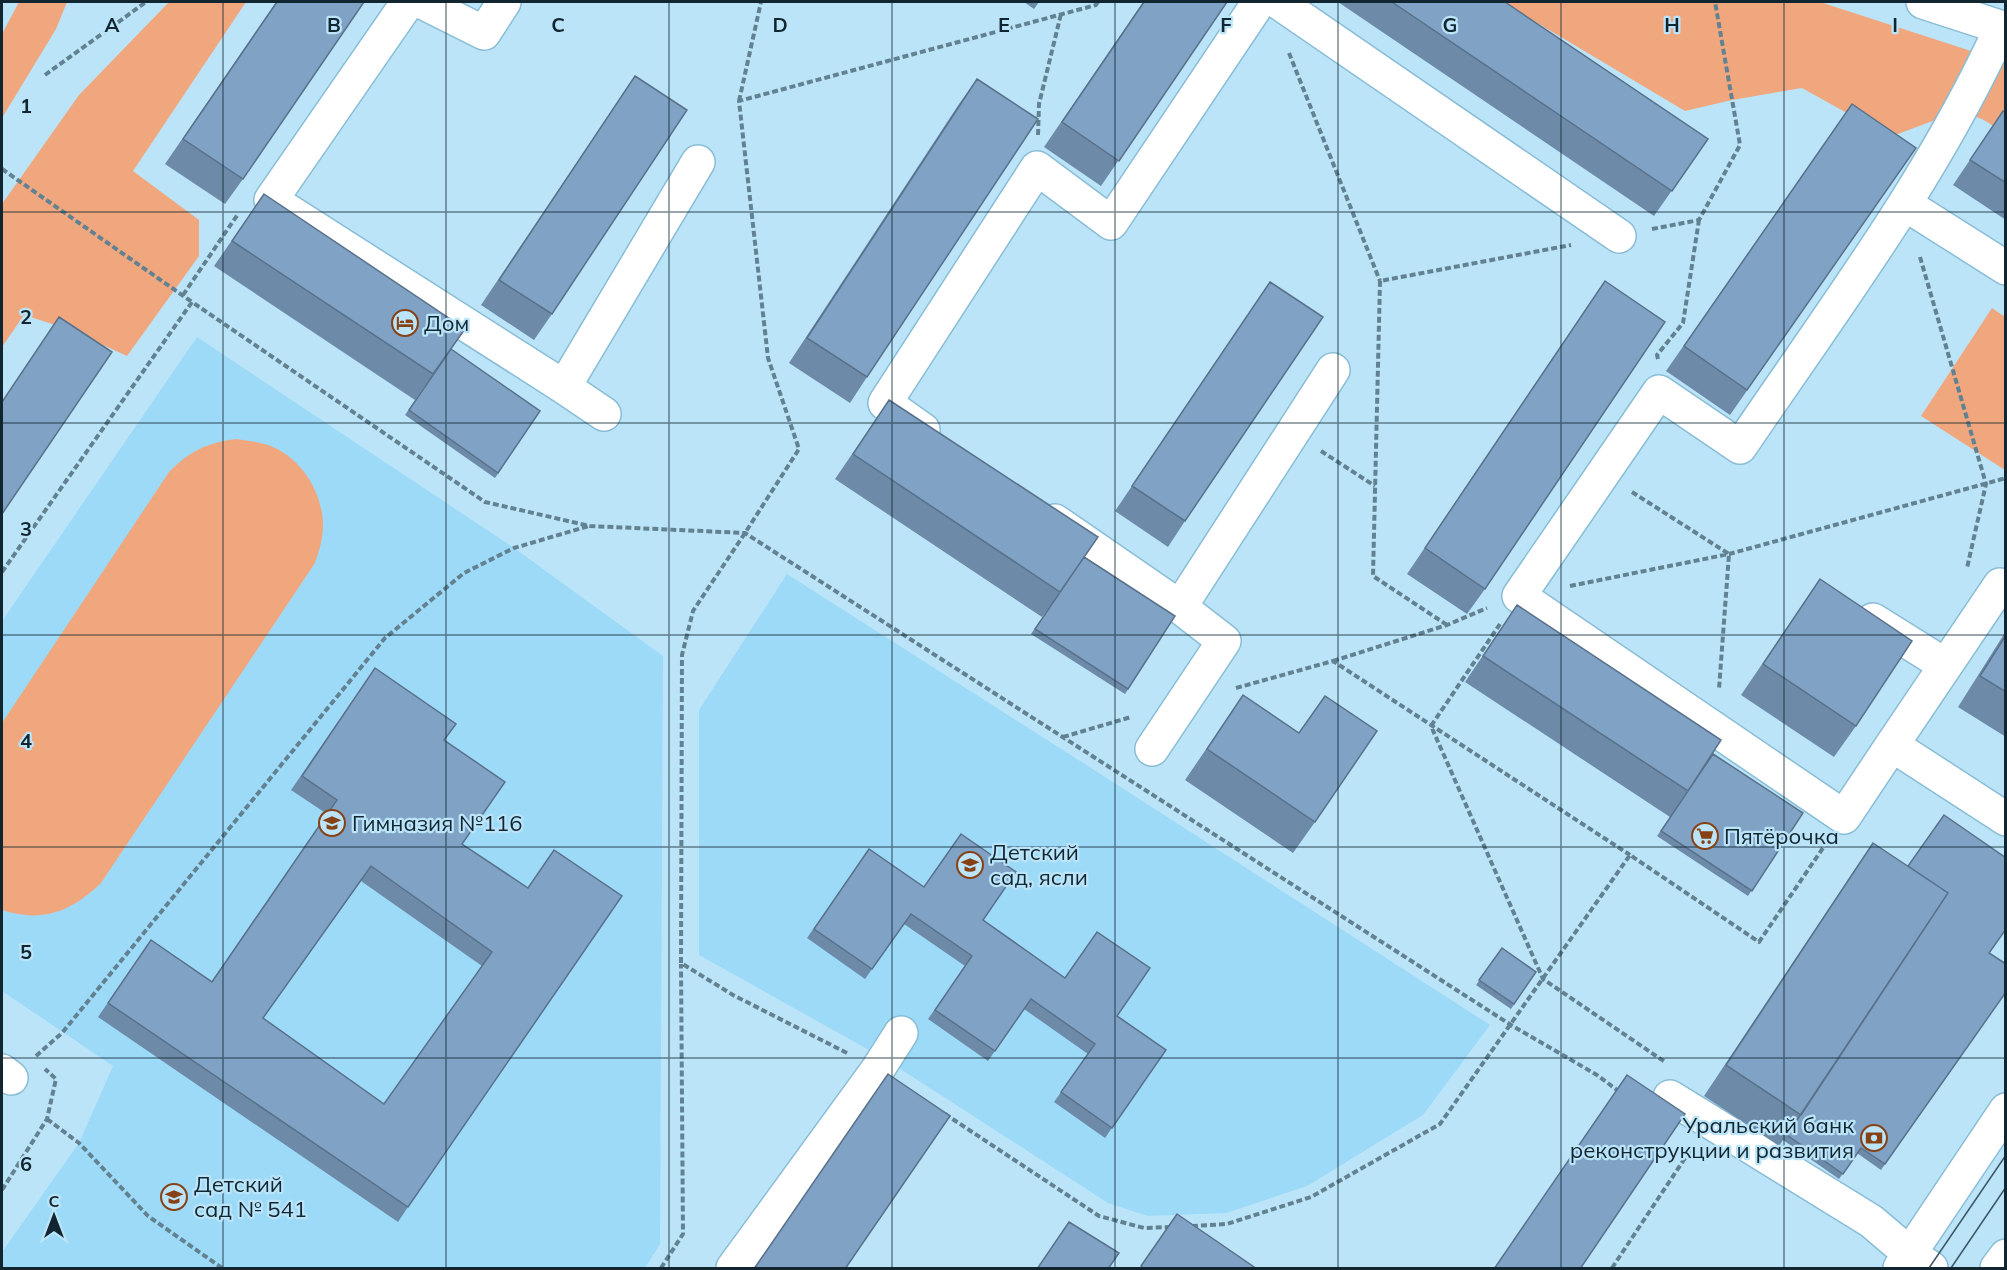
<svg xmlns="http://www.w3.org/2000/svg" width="2007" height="1270" font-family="Mulish,sans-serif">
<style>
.built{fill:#9ddaf8}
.green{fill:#f1a77e}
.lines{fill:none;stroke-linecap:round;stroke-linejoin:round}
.minor-casing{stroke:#89bdd6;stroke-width:36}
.path{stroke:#638291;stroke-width:4;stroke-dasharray:6 3;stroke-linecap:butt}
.minor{stroke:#fff;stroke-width:33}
.tram{stroke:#3d5764;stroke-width:1.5}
.wall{fill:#6d8ba9;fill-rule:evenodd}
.building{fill:#7fa2c5;stroke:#59718a;stroke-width:1.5;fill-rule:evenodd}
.grid{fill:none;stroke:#112630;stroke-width:1.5;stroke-opacity:0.55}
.labels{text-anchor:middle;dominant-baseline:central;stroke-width:4.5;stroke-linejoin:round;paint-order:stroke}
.poi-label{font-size:22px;fill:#112630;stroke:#bbe4f9;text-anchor:start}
.grid-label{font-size:20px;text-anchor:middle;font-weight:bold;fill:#112630;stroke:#bbe4f9;stroke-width:4.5;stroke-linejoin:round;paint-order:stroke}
</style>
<rect width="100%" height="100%" fill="#bbe4f9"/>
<path class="built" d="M197,337l317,211 149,108 -3,588 -15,24h-643v-16l77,-109 34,-77 -111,-75v-370z
M787,574l315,201 388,250 -67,90 -116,71 -81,27 -78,3 -40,-13 -223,-144 -186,-104v-245z"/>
<path class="green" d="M19,2h48l-11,27 -54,89v-84z
M169,2h77l-113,169 66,49v36l-72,100 -59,-27 -44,-14 -22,32v-143l77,-109z
M1502,2h318l185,60v71l-23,-14 -23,-8 -69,26 -88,-49 -70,12 -47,11z
M1992,308l13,9v153l-84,-54z
M236,439c13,2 25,3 37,8 30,13 50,47 50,79 0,13 -4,25 -8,37l-214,320c-30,29 -59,40 -99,27v-187l167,-251c21,-21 37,-29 67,-33z"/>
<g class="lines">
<defs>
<path id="minor" d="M408,2l-137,198 293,187 134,-225
M422,2l62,31 20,-31
M1278,2l341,234
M1923,2l83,27
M2001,28c-68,150 -169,283 -261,419l-81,-55 -140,204 325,221 48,-72 114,74
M1905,204l101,64
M564,387l40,27
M923,430l-38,-27 152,-235 74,55 148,-221
M1055,521l125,86 153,-237
M1873,620l72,45
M1892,745l108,-160 6,4
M1152,749l72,-108 -44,-34
M2,1071l9,7
M1670,1097l201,124 39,33 21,14
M733,1268l145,-199 23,-36
M1900,1268l106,-158
M1997,1268l9,-12"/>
</defs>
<use href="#minor" class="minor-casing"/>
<path class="path" d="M1289,53l91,228
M45,75l101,-73
M739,101l22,-99
M1038,135l1,-31 22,-90
M2,169l190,133
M1652,229l47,-9 41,-75 -25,-143
M1920,257l66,227 -19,84
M183,295l55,-81
M1658,359l-1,-4 26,-32 16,-103
M1321,451l54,35
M1632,492l97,62 -10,135
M2,572l190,-270 293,200 105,24 155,7 766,492 86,50 24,18
M1570,586l159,-32 277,-76
M1500,624l-69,102 112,253 122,83
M1447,625l-74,-49 7,-295 191,-36
M1333,661l114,-36 40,-17
M1236,688l97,-27 297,194
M1063,737l68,-20
M847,1053l-114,-58 -52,-32 1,-308 11,-44 52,-78 54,-84 -31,-91 -29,-257 357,-96 2,-3
M36,1056l26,-23 323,-395 79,-65 50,-25 75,-22
M945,1114l154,102 45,12 28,-1
M47,1119l32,24 69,73 74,52
M2,1190l45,-71 9,-40 -11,-10
M1192,1226l35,-2 84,-27 129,-73 190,-269 129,87 66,-97
M661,1268l22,-34 -2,-270
M1612,1268l79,-119"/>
<use href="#minor" class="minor"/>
<path class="tram" d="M1929,1268l77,-113
M1951,1268l55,-81"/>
</g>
<path class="wall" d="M276,2l-33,177 -18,25 -60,-40z
M1024,2h15l-5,7z
M1143,2h84l-126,184 -57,-39z
M1338,2h167l203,137 -54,77z
M635,76l-83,238 -18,26 -53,-35z
M977,79l-110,298 -17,26 -61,-40 170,-259z
M1852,104l64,44 -186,267 -64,-44z
M2003,111l3,2v107l-53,-35z
M264,194l187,155 89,62 -45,67 -90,-63 28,-41 -18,26 -201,-134z
M1605,281l-120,308 -18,25 -60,-40z
M1270,282l-85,239 -17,26 -53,-36z
M889,400l195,157 91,59 -50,78 -94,-60 22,-32 -11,15 -207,-138z
M1820,579l36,147 -22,31 -93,-62z
M1517,605l196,149 90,59 -55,83 -91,-60 18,-26 -5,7 -205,-135z
M2006,631v106l-48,-30z
M375,668l69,72 18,104 65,44 -119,319 -10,15 -300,-205 53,-77 61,41 115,-167 -36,-24zM361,881l121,85 -98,138 -121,-86z
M1243,695l56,38 26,-37 -10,126 -22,31 -108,-73z
M1873,843l116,110 17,39 -125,178 -24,-17 -18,26 -56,-39 -4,6 -75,-50 147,-221z
M869,849l55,38 59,33 183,130 -61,88 -51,-36 34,-48 -64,-45 -36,52 -60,-42 37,-53 -61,-42 -39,55 -58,-41z
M1502,948l34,24 -25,37 -35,-24z"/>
<path class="building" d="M277,2h87l-121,177 -60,-40z
M1144,2h83l-108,159 -57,-39z
M1392,2h113l203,137 -36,52z
M635,76l52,34 -135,204 -53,-34z
M977,79l61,40 -171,258 -60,-39z
M1852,104l64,44 -169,242 -63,-44z
M2003,111l3,2v70l-36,-23z
M264,194l201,135 -32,45 -201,-133z
M1605,281l60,41 -180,267 -60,-41z
M1270,282l53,35 -138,204 -53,-35z
M59,317l53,35 -110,162v-112z
M451,349l89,62 -42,62 -89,-63z
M889,400l209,137 -38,55 -207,-138z
M1084,557l91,59 -47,73 -93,-60z
M1820,579l92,62 -56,85 -93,-62z
M1517,605l204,135 -33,51 -205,-135z
M2006,635v57l-26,-16z
M375,668l81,56 -12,16 61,42 -43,62 66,44 26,-38 68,46 -214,311 -300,-204 43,-63 61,42 125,-182 -35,-24zM371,866l121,86 -108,152 -121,-86z
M1243,695l56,38 26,-37 52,35 -62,91 -108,-73z
M1713,754l90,59 -51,78 -91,-60z
M1944,815l62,43v71l-17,24 17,11v28l-121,172 -24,-16 -18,26 -56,-39 161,-242 -40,-27z
M961,834l55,38 -33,48 82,58 32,-46 53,36 -33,48 49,34 -54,78 -51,-36 34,-48 -64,-45 -36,52 -60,-41 37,-54 -61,-42 -39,55 -58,-40 55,-80 55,38z
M1873,843l75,50 -147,222 -75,-50z
M1502,948l34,24 -22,32 -35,-24z
M888,1074l62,42 -105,153h-91z
M1627,1075l58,39 -105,155h-86z
M1177,1214l80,55h-113l-3,-3z
M1069,1222l50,31 -11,16h-71z"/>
<path class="grid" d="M223,2v1266M446,2v1266M669,2v1266M892,2v1266M1115,2v1266M1338,2v1266M1561,2v1266M1784,2v1266M2,212h2004M2,423h2004M2,635h2004M2,847h2004M2,1058h2004"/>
<defs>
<symbol id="hotel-ring" viewBox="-11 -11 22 22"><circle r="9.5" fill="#bbe4f9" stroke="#864216" stroke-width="1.5"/><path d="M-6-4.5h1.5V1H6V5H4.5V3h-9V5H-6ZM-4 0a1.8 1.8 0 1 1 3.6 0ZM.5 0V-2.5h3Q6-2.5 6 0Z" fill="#864216"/></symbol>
<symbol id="school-ring" viewBox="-11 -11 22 22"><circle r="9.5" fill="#bbe4f9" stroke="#864216" stroke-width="1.5"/><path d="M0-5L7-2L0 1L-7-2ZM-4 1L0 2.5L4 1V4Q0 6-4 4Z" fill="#864216"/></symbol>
<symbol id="supermarket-ring" viewBox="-11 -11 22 22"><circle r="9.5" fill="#bbe4f9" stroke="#864216" stroke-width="1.5"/><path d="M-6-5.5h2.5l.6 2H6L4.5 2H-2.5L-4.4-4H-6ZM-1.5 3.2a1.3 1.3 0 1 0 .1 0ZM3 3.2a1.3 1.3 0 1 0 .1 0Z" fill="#864216"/></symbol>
<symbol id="bank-ring" viewBox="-11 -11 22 22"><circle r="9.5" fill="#bbe4f9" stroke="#864216" stroke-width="1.5"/><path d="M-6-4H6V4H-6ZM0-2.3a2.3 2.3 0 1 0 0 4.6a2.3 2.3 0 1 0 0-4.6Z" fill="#864216"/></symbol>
</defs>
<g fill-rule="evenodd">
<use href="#hotel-ring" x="390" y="308" width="30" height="30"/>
<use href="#school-ring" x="317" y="808" width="30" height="30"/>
<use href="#supermarket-ring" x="1690" y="821" width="30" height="30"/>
<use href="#school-ring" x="955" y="850" width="30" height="30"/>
<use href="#bank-ring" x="1859" y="1123" width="30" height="30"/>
<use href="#school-ring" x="159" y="1182" width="30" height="30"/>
</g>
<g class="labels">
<g class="poi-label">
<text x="424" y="323">Дом</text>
<text x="352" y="823">Гимназия №116</text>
<text x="1724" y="836">Пятёрочка</text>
<text x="990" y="852">Детский<tspan x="990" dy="25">сад, ясли</tspan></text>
<text x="1854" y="1125" text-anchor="end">Уральский банк<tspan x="1854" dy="25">реконструкции и развития</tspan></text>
<text x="194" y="1184">Детский<tspan x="194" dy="25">сад № 541</tspan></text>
</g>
</g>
<g class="grid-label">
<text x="112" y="32">A</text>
<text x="334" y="32">B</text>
<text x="558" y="32">C</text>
<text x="780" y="32">D</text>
<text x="1004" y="32">E</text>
<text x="1226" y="32">F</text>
<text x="1450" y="32">G</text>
<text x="1672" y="32">H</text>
<text x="1895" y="32">I</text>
<text x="26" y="113">1</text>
<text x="26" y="324">2</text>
<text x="26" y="536">3</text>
<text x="26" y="748">4</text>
<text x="26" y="959">5</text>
<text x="26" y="1171">6</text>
</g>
<rect width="2007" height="1270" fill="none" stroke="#112630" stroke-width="6"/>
<g transform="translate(54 1216)" stroke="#bbe4f9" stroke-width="4.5" paint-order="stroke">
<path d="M0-4.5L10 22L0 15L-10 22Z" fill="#112630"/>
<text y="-9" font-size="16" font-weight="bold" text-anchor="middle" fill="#112630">С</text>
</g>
</svg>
